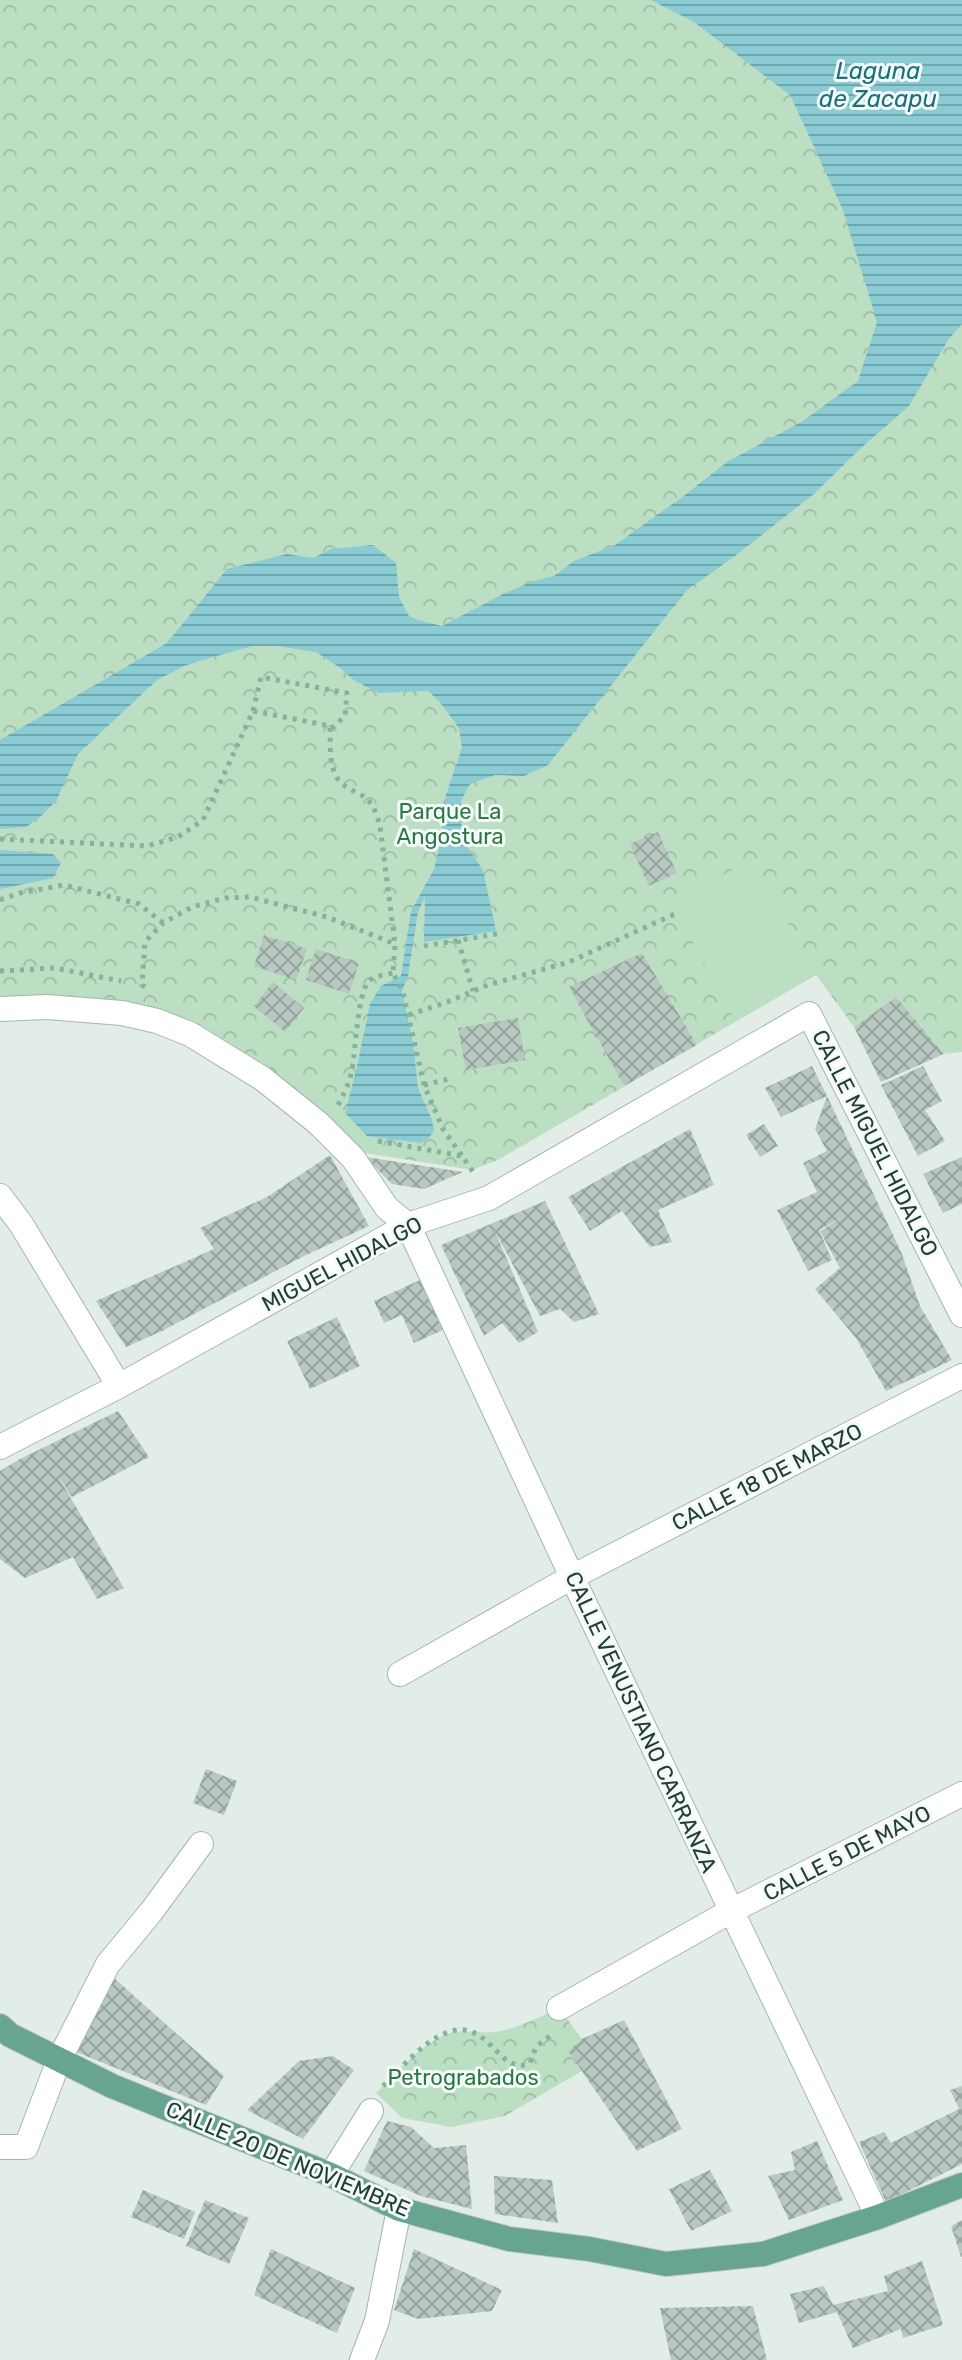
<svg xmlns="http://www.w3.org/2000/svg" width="962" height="2360" font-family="Rubik,sans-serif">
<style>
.forest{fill:url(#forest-crowns)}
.garden{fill:#bcdfc4}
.water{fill:url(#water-rules)}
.building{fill:url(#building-cross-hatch)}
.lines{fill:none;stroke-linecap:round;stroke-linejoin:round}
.minor-casing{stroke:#a5b5af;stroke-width:26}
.major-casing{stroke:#c1c9c7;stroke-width:26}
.path{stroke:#83b2a1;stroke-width:5;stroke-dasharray:4 6;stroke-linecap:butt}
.minor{stroke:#fff;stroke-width:24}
.major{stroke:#67a492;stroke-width:24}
.labels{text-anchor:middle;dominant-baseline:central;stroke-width:6;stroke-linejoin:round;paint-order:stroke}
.park-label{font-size:22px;fill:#2b7846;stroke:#f4faf7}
.street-label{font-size:22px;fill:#223f36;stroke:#f4faf7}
.water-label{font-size:24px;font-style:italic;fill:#1a717d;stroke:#f4faf7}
</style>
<defs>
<pattern id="forest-crowns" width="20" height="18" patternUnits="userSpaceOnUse" patternTransform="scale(2)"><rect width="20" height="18" fill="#bcdfc4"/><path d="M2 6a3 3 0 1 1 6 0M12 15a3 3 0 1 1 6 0" fill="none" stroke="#a1c0a9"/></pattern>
<pattern id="water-rules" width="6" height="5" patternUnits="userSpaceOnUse" patternTransform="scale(2)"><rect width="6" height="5" fill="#8acbd4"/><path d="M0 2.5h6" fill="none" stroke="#70a6ad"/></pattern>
<pattern id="building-cross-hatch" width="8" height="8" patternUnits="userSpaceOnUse" patternTransform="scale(2)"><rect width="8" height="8" fill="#b8c8c1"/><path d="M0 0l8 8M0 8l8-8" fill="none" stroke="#95a49e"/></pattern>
</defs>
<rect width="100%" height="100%" fill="#e3ede8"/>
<path class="forest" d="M0,0h962v1052l-18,2 -48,-57 -42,30 -38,-52 -318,185 -26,10 -107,-17 -174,-122 -191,-25z
M559,2008l23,31 -14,12 14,20 -77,45 -54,11 -49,-9 -26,-25c21,-20 43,-48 71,-59 16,-6 32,0 49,-2 22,-4 42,-14 63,-24z"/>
<path class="garden" d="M753,859l63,116 -81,46 -64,-119z"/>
<path class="water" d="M651,0h311v324l-14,16 -39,66 -47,41 -47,46 -80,63 -48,34 -139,175 -24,11 -29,-1 -25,9 -9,17 1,38 21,31 13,61 -72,11 1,-45 -7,15 -10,64 -6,15 11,52 5,45 14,32 2,11 -6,8 -8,4 -53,-7 -22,-23 11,-42 14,-67 11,-18 20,-10 10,-65 23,-42 6,-25 6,-49 16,-47 -3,-20 -20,-27 -11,-10 -49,2 -24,-12 -16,-14 -23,-15 -39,-6h-24l-44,12 -25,8 -27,14 -79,74 -22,47 -16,16 -14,10 -26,2v-89l167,-97 60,-74 60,-15 26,4 18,-9 42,-4 23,18 3,34 11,21 32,8 61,-32 31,-13 20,-5 20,-15 41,-16 70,-50 42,-33 76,-41 55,-40 19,-59 -34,-112 -53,-115 -96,-73z
M0,850l53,4 8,9 -8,15 -53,11z"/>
<path class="building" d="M658,832l19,41 -28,13 -19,-42z
M264,935l43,14 -11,31 -42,-14z
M316,949l43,14 -10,31 -43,-14z
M642,953l55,92 -73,41 -55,-99z
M273,982l31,26 -19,24 -31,-26z
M896,997l48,57 -63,28 -27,-55z
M518,1018l7,42 -59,10 -8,-42z
M812,1066l15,30 -46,21 -16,-29z
M923,1066l19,35 -17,9 20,31 -27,15 -37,-71z
M827,1096l75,158 18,52 32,54 -66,31 -30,-53 -41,-49 25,-21 -20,-37 25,-15 -26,14 13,30 -24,11 -31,-61 40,-18 -14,-29 24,-12 -12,-22z
M764,1124l14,22 -18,11 -14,-22z
M690,1129l24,56 -56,25 14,32 -22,5 -28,-36 -32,20 -22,-34z
M330,1155l39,71 -65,30 -142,75 -36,16 -30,-46 118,-52 -14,-21 67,-31z
M365,1157l98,15 -39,17 -32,-5z
M962,1157v47l-19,9 -20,-39z
M545,1201l54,113 -25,8 -14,-13 -20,7 -46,-87 44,103 -19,11 -17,-20 -18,13 -43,-91z
M420,1280l23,50 -29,13 -12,-28 -18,8 -10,-22z
M337,1317l23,49 -50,23 -23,-48z
M118,1411l31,46 -77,40 -16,-24 68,115 -27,11 -24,-42 -48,21 -25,-19v-88l18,-11z
M206,1769l31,12 -13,34 -31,-12z
M114,1978l110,98 -18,29 -132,-54z
M624,2020l58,109 -45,22 -69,-100 14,-12z
M333,2056l21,14 -51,69 -56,-29 52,-49z
M962,2086v78l-76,38 -27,-60 25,-10 7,11 68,-34 -9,-19z
M387,2121l24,6 23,21 32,-3 6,64 -51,-13 -57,-25z
M817,2141l26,59 -54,20 -21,-44 27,-6 -4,-18z
M710,2170l22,41 -41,20 -22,-42z
M494,2176l58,4 6,43 -63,-9z
M143,2190l52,22 -11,27 -53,-22z
M205,2200l44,18 -20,46 -43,-18z
M962,2220v37h-1l-10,-31z
M271,2249l84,39 -18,45 -83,-38z
M414,2249l88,41 -10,21 -74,8 -24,-9z
M922,2261l21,64 -40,13 -2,-9 -48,19 -16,-36 -38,11 -9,-29 34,-8 9,19 55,-14 -4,-15z
M753,2306l14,54h-96l-11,-52z"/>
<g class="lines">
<defs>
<path id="minor" d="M0,1009l47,-2 75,6 35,8 33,13 73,45 55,44 35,35 34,50 21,17 164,352 306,640
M0,1196l21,28 98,162
M0,1447l119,-61 289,-161 81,-27 320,-184 153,301
M400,1674l172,-97 390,-201
M559,2008l172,-97 231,-117
M0,2147h26l33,-87 49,-96 43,-52 50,-68
M331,2175l40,-64
M362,2360l15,-39 22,-112"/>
<path id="major" d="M0,2026l10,9 102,51 219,89 68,34 110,30 80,10 77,15 97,-10 115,-37 84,-32"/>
</defs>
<use href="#minor" class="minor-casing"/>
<use href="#major" class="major-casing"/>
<path class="path" d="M253,711l8,-34 86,16 -2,23 -14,13
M0,839l147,7 31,-9 25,-17 50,-109 77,15c1,16 -2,34 6,50 6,12 20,15 30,22 8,7 11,18 14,28l15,118
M0,900l20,-7 44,-8 75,19 24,19
M458,940l15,51
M424,946l73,-12
M0,971l55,-3 66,13
M145,987l-3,-2 3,-43 18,-19 29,-16 33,-9 25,-1 77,20 68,27 -2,29 10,19 21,93 19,44 19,27
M409,1015l38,-13 41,-17 81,-23 108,-49
M424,1085l29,-7
M338,1105c6,-11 12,-23 14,-36 4,-19 5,-75 17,-88 6,-6 17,-6 24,-8
M378,1141l84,15 12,17
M383,2086c20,-19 45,-52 74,-56 34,-4 45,47 73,33l6,-16 15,-12"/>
<use href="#minor" class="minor"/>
<use href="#major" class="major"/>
</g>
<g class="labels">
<g class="park-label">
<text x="450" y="811">Parque La<tspan x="450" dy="25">Angostura</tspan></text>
<text x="463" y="2077">Petrograbados</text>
</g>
<g class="street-label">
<text transform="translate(875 1143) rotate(63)">CALLE MIGUEL HIDALGO</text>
<text transform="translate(342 1264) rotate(-28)">MIGUEL HIDALGO</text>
<text transform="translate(767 1477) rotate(-27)">CALLE 18 DE MARZO</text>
<text transform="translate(641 1722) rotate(65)">CALLE VENUSTIANO CARRANZA</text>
<text transform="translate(847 1853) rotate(-27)">CALLE 5 DE MAYO</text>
<text transform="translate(288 2159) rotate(23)">CALLE 20 DE NOVIEMBRE</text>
</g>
<g class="water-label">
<text x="878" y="71">Laguna<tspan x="878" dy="28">de Zacapu</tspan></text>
</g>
</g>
</svg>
